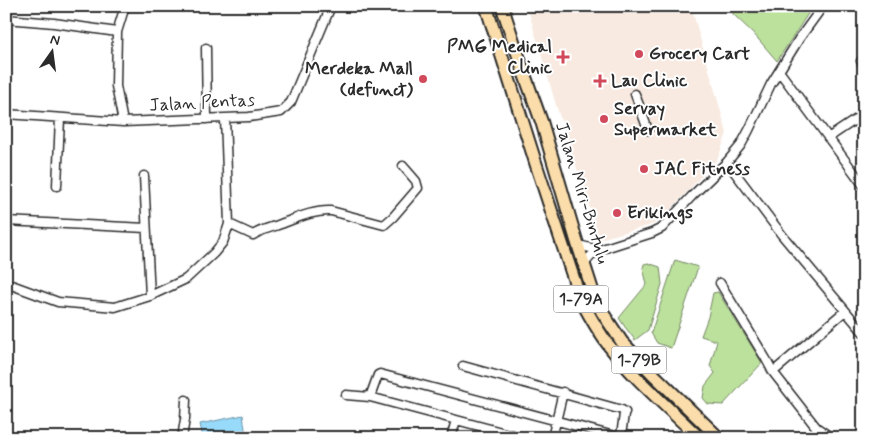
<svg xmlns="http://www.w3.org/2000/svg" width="870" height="444" font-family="Mynerve,sans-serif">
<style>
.built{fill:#f8eae0}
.green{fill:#bce19c;stroke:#748664}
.water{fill:#97daf9;stroke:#6c94a7}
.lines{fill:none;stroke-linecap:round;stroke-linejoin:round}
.minor-casing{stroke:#2b2b2b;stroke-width:11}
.highway-casing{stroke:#2b2b2b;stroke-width:15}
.minor{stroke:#fff;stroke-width:8}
.highway{stroke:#faddab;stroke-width:11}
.poi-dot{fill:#d1495b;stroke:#fff;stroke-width:2}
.labels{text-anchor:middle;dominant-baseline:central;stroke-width:4;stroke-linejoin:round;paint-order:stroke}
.shield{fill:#fff;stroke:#6b6b6b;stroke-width:1}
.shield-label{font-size:16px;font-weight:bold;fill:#2b2b2b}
.poi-label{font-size:18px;font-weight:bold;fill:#2b2b2b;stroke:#fff;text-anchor:start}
.street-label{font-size:18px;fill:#2b2b2b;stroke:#fff}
</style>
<rect width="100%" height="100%" fill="#fff"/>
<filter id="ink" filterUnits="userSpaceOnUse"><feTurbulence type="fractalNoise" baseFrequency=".02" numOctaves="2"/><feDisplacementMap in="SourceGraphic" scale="10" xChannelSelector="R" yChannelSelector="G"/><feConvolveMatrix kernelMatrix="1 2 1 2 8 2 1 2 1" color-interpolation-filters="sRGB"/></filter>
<g filter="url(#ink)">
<path class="built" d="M527,6h164l36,127 -9,25 -58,63 -12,5 -48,13 -44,-134z"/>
<path class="green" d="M731,6h82l-36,55 -24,-28 -20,-19z
M675,260l23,7 -27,81 -14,-5 -6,-10z
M648,263l12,4 2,17 -14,46 -13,10 -10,-13 -6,-9 28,-34 -4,-16 1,-4z
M718,292l44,71 -39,42 -15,-1 -5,-6 2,-12 10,-13 -5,-7 7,-25 -16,-5 7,-19 5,-24z"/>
<path class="water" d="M243,415l3,21 -2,2h-41l-3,-14z"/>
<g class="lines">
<defs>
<path id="minor" d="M6,19l48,4 63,9
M206,48l1,71
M861,61l3,5
M779,71l85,115
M635,94l13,36
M6,114l117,8 102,-4 24,-1 32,-5 10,-10 40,-96
M123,122l-7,-36 1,-54 8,-26
M828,138l36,-24
M727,162l55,73 82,98
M144,176l6,120
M57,186l3,-68
M6,221l140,7
M229,224l24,11c8,-5 16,-7 25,-10 17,-6 35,-15 53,-14l53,14 9,-8 25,-29 -2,-7 -13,-15
M578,245l21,5
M584,264l7,-8 8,-6 53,-17 10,-5 30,-32 35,-34 14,-17 8,-15 22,-46 28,-45 24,-33
M6,283l52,19 57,5 35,-11 36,-17 28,-26 9,-11 6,-18 -4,-106
M720,283l46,76 7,13 43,55 16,11
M773,372l72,-61
M346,395l24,2 154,41
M370,397l8,-22 2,-1 238,63 3,-1 3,-22 1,-2 -3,-2 -159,-44
M182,438l3,-19 1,-19
M451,438l5,-18
M552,438l11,-46"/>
<path id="highway" d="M486,6l50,158 44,134c9,17 18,34 30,49 25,33 59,61 89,91
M502,6l22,67 18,50 34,116 17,53 9,20 20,30 30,31 67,65"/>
</defs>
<use href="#minor" class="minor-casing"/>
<use href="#highway" class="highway-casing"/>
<use href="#minor" class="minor"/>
<use href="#highway" class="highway"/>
</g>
</g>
<g class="poi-dot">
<circle cx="639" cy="54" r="5"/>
<path d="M560.5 49.5h5v5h5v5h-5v5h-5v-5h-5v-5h5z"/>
<circle cx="423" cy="79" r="5"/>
<path d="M597.5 73.5h5v5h5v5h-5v5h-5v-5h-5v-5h5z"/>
<circle cx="604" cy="119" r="5"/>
<circle cx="644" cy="169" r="5"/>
<circle cx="617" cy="213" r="5"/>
</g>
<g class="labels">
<g class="shield">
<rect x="553.5" y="285.5" width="55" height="27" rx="4"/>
<rect x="611.5" y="346.5" width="55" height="27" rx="4"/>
</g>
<g class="shield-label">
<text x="581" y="299">1-79A</text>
<text x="639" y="360">1-79B</text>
</g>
<g class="poi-label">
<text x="552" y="47" text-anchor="end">PMG Medical<tspan x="552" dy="21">Clinic</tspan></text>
<text x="649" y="54">Grocery Cart</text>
<text x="413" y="69" text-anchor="end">Merdeka Mall<tspan x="413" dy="21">(defunct)</tspan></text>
<text x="611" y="81">Lau Clinic</text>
<text x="614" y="109">Servay<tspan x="614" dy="21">Supermarket</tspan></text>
<text x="654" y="169">JAC Fitness</text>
<text x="627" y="213">Erikings</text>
</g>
<g class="street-label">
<text transform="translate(202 103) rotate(-3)">Jalan Pentas</text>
<text transform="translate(582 193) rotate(73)">Jalan Miri-Bintulu</text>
</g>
</g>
<rect width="870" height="444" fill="none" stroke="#fff" stroke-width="25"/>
<rect x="12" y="12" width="845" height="419" fill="none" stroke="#2b2b2b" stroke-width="2" filter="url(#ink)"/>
<g transform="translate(52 52) rotate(14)" stroke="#ffffff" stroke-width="4" paint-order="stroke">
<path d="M0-4L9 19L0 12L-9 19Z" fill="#2b2b2b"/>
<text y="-8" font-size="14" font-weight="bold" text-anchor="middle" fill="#2b2b2b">N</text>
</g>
</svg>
